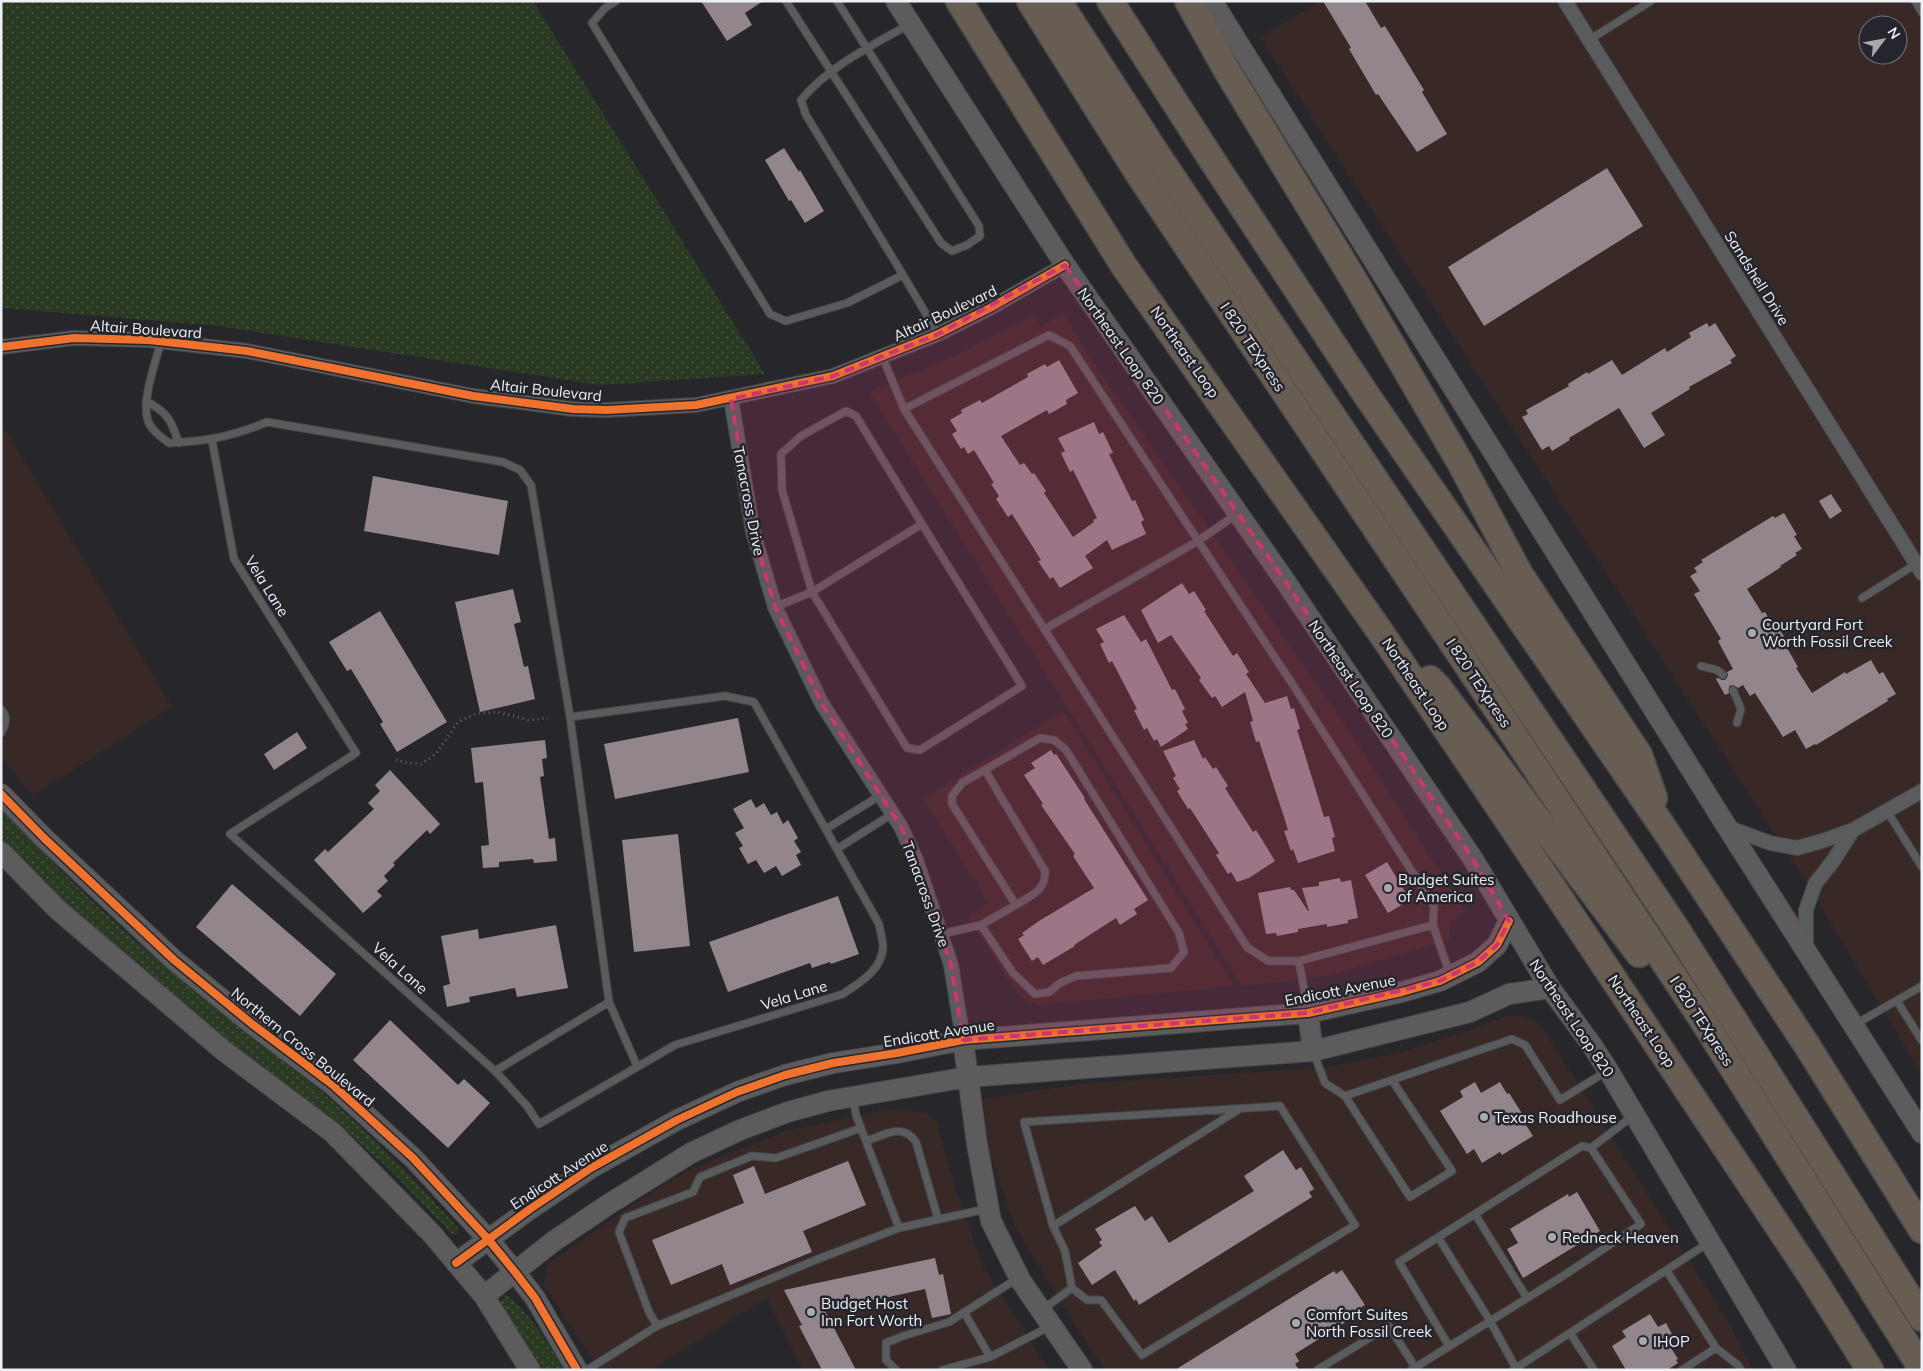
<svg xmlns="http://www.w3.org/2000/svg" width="1923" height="1371" font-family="Mulish,sans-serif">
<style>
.commercial{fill:#392926;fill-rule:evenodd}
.grass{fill:url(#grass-dots)}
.building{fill:#92868c}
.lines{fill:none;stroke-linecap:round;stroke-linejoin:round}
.lane-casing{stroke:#454649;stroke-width:9}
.street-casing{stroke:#454649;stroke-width:16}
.secondary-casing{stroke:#454649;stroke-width:22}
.highway-casing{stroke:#454649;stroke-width:29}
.path{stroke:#666668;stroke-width:3;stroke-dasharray:1 4;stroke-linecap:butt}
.lane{stroke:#5a5b5d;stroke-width:7}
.street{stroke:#5a5b5d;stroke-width:14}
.secondary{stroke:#5d5b5b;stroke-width:20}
.highway{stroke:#675d53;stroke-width:26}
.cycleway-casing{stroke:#25262d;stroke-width:11}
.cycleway{stroke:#ef722f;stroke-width:8}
.marked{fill:#c93872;fill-opacity:0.2;stroke:#c93872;stroke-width:4;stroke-dasharray:10 6;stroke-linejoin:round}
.poi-dot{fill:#a9aaae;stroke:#25262d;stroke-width:2}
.labels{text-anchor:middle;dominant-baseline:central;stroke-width:5;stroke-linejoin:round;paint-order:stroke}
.street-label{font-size:15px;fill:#eff0f5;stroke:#25262d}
.poi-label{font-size:15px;fill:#eff0f5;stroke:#25262d;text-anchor:start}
</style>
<defs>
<pattern id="grass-dots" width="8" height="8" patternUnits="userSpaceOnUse" patternTransform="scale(1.25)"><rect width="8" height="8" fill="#293922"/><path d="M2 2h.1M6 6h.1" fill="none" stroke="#485643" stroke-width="1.8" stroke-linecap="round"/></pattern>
</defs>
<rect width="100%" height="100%" fill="#27272b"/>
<path class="commercial" d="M1321,1h601v1074l-107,-179 -555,-859zM1868,25h30v30h-30z
M1063,313l32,52 257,370 112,175 -14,13 -1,17 -122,36 -85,10 -373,-594 83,-35 82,-42 7,12z
M1,422l171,285 -139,88 -32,-37z
M1064,711l170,275 -195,19 -14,-4 -11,-11 -46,-74 20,-13 -65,-105z
M1508,1016h16l16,8 190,301 23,45h-648l-16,-23 -75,-122 -25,-75 -6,-51 99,-15 248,-17 73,-15z
M888,1109l39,4 10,8 13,51 32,93 67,105h-246l-36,-72 -116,72h-51l-57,-86 6,-21 91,-63 49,-30 97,-39z"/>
<path class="grass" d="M1,1h532l232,373 -166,11 -380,-59 -215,-18 -3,1z
M1,810c39,41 80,81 121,119 62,56 130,104 194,158 51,43 97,91 142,141l-1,6h-5l-61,-63 -41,-37 -26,-14 -213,-174 -110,-104z
M505,1295c18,7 49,57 59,75h-23l-37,-55 -3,-14z"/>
<path class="building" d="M701,1h62l-18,12 7,12 -25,16z
M1323,1h42l16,27 4,-2 39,64 -2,2 25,42 -30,18 -39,-58 -2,1 -27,-46 2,-1z
M784,148l15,24 1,-2 24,41 -19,12 -14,-23 -2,1 -24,-41z
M1607,168l36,58 -159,100 -36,-59z
M1707,323l2,4 6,-4 21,33 -6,4 2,3 -43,24 1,2 -39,24 14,22 -21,13 -25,-40 -50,30 1,2 -18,11 -3,-5 -7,4 -20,-33 6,-3 -2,-4 43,-24 -1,-2 19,-12 1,2 24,-14 10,15 43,-27 2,4 24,-15 -2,-4z
M1059,360l19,33 -12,7 1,4 -18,10 -2,-4 -46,26 19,29 4,-2 8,11 2,-1 12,18 -2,2 29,44 21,-15 -1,-2 4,-2 -24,-48 -3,2 -9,-19 4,-2 -7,-13 36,-16 5,12 4,-2 10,21 -4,1 23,47 3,-1 9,20 -3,2 5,12 -34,16 -5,-10 -22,16 8,12 -33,20 -7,-11 -3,2 -12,-18 3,-1 -29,-46 -4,3 -12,-18 3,-3 -8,-12 3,-1 -20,-33 -6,4 -4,-7 -3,2 -9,-15 5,-3 -7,-11 12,-7 -1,-3 19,-10 2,3 46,-26 -1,-3 18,-10 2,3z
M373,476l135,25 -9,54 -135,-24z
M1831,494l11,17 -12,8 -11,-18z
M1784,513l13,22 -3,1 8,13 -7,4 2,2 -17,11 1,1 -34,22 15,24 3,-1 10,17 3,-2 12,19 -3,2 11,19 -2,1 16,25 33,-21 1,2 25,-14 8,14 4,-2 13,22 -9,5 1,2 -72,44 -1,-1 -9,5 -11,-19 -12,7 -28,-44 -5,3 -7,-11 -5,3 -5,-3 -4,1v7l-4,2 -9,-16 2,-1 4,2h3l3,-4 -1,-4 6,-3 -15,-28 3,-2 -27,-45 6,-3 -10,-15 7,-4 -3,-4 9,-6 -2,-2 72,-44 2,2z
M1182,583l7,11 5,-3 12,19 -2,1 29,45 4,-3 12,19 -3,2 19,29 22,-7 4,13 3,-1 6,21 -3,1 4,12 23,75 5,-1 6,21 -3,1 3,13 -37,12 -5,-14 -2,2 -7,-20 4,-1 -4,-13 -25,-76 -3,1 -6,-20 3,-1 -8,-29 -23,15 -7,-11 -3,2 -13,-18 2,-2 -30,-43 -13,8 -17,-33z
M513,589l8,33 -7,2 10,43 4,-1 7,33 -55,13 -25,-110z
M380,611l67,111 -50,30 -17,-28 3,-2 -32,-53 -4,2 -18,-29z
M1124,615l17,27 5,-3 26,51 3,-1 10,20 -3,2 6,12 -3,1 3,5 -27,18 -4,-8 -3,2 -7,-13 -3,2 -10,-20 3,-1 -25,-48 -3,2 -9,-19 4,-2 -8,-13z
M738,718l11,54 -134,27 -11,-55z
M297,732l10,16 -33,22 -10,-16z
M545,740l2,18 -5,1 2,17 -4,1 9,62 6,-1 2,23 -23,2 -1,-4 -34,3v5l-16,1 -2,-22 8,-1 -6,-63 -8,1 -4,-35z
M1194,740l9,19 2,-2 8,12 3,-2 12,19 -3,2 28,44 3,-2 19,31 -26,17 -12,4 -6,-10 -3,2 -12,-19 3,-2 -29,-45 -2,1 -11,-18 3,-2 -7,-11 3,-2 -13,-25z
M1051,750l3,5 2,-1 29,44 -1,1 64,101 -14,9 3,5 -17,11 -4,-7 -42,27 1,1 -32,19 -5,-8 -6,4 -14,-22 6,-4 -2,-2 17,-12 55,-33 -21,-32 2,-2 -34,-49 2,-1 -19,-29 11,-7 -4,-5z
M390,770l50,54 -10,10 -3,-4 -34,33 2,2 -11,11 4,5 -11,10 5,5 -19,17 -49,-53 11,-11 3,3 46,-43 -6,-6 12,-12 -5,-6z
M751,799l5,9 8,-5 7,12 6,-3 6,12 5,-4 10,18 -4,3 7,11 -5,3 5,10 -19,11 -6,-10 -12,7 -8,-13 -8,4 -9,-16 4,-2 -8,-13 9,-5 -11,-19z
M678,834l12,112 -56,6 -12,-112z
M1387,862l23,38 -22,13 -23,-38z
M1340,878l1,4 10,-2 7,38 -10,2v3l-21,4v-3l-29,5v3l-21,4 -1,-3 -10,1 -8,-41 32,-6 1,3h3l14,21h1l-7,-23 17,-2v-4z
M232,884l104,90 -36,42 -104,-89z
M838,896l21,58 -28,10 -1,-2 -18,6 -2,-5 -82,29 -19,-50z
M556,925l12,63 -51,9 -2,-9 -46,9 1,5 -23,5 -4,-21 7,-2 -9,-48 37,-7 1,10z
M390,1020l68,65 6,-6 26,24 -42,45 -95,-88z
M1475,1082l6,11 19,-11 7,12 2,-1 19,30 -2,2 7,11 -31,19 -2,-3 -18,11 -8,-14 -7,5 -27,-43 23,-14 -3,-6z
M1283,1150l13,20 5,-3 13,22 -5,3 3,5 -173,108 -3,-6 -2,2 -19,-31 -23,15 -14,-22 24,-17 -3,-4 3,-2 -7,-11 40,-23 10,15 7,-5 17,27 85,-52 -10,-15z
M848,1161l18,44 -63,26 9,21 -82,33 -8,-21 -51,21 -19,-45 92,-37 -11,-28 21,-9 11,28z
M1577,1192l23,39 -77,47 -16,-29 11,-6 -8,-14 58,-35 1,3z
M935,1258l4,17 4,-1 8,40 -19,4 -7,-29 -100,22 31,59h-34l-23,-44 3,-1 -18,-35z
M1342,1270l23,35 -8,5 3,3 -65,41 4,7 -4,3 4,6h-124l159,-99 2,3z
M1650,1314l8,13 8,-4 7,13 -7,4 12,19 -2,1 2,3 -11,7h-41l-14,-24 14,-9 -4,-6z"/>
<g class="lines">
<defs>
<path id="lane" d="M616,1l-11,7 -13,15 178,291 16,7 61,-18 56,-28 35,59
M786,1l155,242 11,8 15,-6 13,-9 -1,-10 -142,-225
M1915,1l7,12
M1589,40l62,-39
M903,275l-97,-160 -5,-15c28,-34 72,-55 109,-76
M161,341c-5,21 -20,59 -13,80 4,10 13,16 21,22 38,-2 62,-6 98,-21l236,40 17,8 11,15 39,232 39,285 28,64
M882,356l22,53 145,-74 21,11 223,339 141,221 -1,19 17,50
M146,401c22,12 25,19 33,42
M904,409l343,538 21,14h31l9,50
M212,440l22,119 122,194 -126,81 265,237 32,35 12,18 136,-79 168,-51c17,-12 38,-23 40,-46 0,-8 -3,-17 -4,-24l-125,-222 -29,-6 -155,21
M1862,598l54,-34
M775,607l37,-15 110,-68 100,162 -102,64 -13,-2 -95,-156 -30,-102 -1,-36 20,-18 45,-25 10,5 66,108
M1045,629l153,-88 39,-27
M1701,666l16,4 6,5
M1733,690l8,19 -4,14
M1,709c7,8 5,15 0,24
M985,770l60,101c1,20 -14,24 -29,34
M1887,811l35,56
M826,829l55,-34
M837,849l55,-35
M941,934l40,-9 35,-20 -64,-101v-8l10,-13 78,-45 14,2 12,10 113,183 5,19 -13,16 -95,8 -16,7 -11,9 -14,2 -22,-21 -32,-48
M1299,961l134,-36
M1897,1001l25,40
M1854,1025l68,-39
M1314,1054l11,29 20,13 167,-57 13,6 35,55 47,-29
M495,1071l114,-69
M1345,1096l65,101 42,-26 -60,-91
M853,1098l3,17 43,113
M861,1128l-85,30 -24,-2 -52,21 -7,15 -68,26 -6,14 30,80 8,14 161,-67 81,-31 87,-19
M866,1141c19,-6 36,-19 50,1l22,77
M1591,1148l43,-33
M1475,1214l52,84
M1053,1226l185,-116
M1438,1237l52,84 27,49
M1667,1271l49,77 -34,22
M1043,1309l29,-21 -7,-37 -12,-25 -29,-104 256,-16 75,119 -213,130 -41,-55h-14l-15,-12
M964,1312l26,45
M1570,1333l24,37
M1716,1348l22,17 3,5
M587,1370l70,-44
M896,1370l-10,-10v-17l17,-7 46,-14 69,-44
M942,1370l48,-13 61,-31
M1317,1370l72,-44 26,41
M1411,1370l155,-96 75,-50 -50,-76 -9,-2 -183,116 50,84
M1513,1370l195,-127"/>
<path id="street" d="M1565,1l357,572
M1,347l73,-9 75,2 98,11 226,45 100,13 34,1 89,-5 137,-29 105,-42 52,-26 75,-43
M731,399l22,133 22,75 47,97 79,123 15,33 35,105 12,75
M1727,827l43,16 27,5 25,-7 31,-11 69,-39
M1806,950v-40l9,-26 18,-23 20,-31"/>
<path id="secondary" d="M896,1l169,264 216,310 192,284 77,129 41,56 17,26 178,300
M1212,1l515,826 195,306
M1,794l44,45 129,121 78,64 81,61 80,73 75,81 27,33 20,26 42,72
M1,852l56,57 167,142 108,81 100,102 52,62 46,74
M1308,1013l5,38
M963,1040l14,104 14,77 30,60 61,89
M456,1263l74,-54 61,-41 86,-48 60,-28 48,-17 48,-12 64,-10 66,-13 345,-27 94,-21 38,-11 38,-19 19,-17 12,-24
M484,1296l70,-55 55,-37 82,-51 49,-23 48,-18 40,-11 140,-24 345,-26 157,-39 39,-18 41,-6"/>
<path id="highway" d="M959,1l165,265 255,364 124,183 309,464 58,93
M1030,1l108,172 362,541 204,308 218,347
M1058,1l100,155 519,774 245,388
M1110,1l100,156 155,236 300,437 143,217 114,183
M1188,1l38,68 126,208 109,187 58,109 120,182 15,43
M1430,679l8,8 201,267"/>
</defs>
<use href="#lane" class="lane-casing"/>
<use href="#street" class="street-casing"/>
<use href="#secondary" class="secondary-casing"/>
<use href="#highway" class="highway-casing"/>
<path class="path" d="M396,760l11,3 14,1 15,-10 22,-32 19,-9 21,-1 30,8 20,-2"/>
<use href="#lane" class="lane"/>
<use href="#street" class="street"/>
<use href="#secondary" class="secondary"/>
<use href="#highway" class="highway"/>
<defs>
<path id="cycleway" d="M1,347l73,-9 75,2 98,11 226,45 100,13 34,1 89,-5 137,-29 105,-42 52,-26 75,-43
M1,794l44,45 129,121 78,64 81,61 80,73 75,81 27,33 20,26 42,72
M456,1263l74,-54 61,-41 86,-48 60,-28 48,-17 48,-12 64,-10 66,-13 345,-27 94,-21 38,-11 38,-19 19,-17 12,-24"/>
</defs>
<use href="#cycleway" class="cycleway-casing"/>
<use href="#cycleway" class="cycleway"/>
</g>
<path class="marked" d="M1065,265l216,310 192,284 36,62 -12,24 -19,17 -38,19 -132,32 -345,27 -12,-75 -35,-105 -15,-33 -79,-123 -47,-97 -22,-75 -22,-133 102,-23 105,-42z"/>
<g class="poi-dot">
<circle cx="1752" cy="633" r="5"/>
<circle cx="1388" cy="888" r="5"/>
<circle cx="1484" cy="1117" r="5"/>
<circle cx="1552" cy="1237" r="5"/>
<circle cx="811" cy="1312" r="5"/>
<circle cx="1296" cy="1323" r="5"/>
<circle cx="1643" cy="1341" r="5"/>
</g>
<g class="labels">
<g class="street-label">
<text transform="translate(1757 278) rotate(58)">Sandshell Drive</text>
<text transform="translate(945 313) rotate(-25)">Altair Boulevard</text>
<text transform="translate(146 329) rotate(4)">Altair Boulevard</text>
<text transform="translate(1121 346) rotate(55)">Northeast Loop 820</text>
<text transform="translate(1253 347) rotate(56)">I 820 TEXpress</text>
<text transform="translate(1185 352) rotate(55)">Northeast Loop</text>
<text transform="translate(546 390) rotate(6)">Altair Boulevard</text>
<text transform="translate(749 501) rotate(79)">Tanacross Drive</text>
<text transform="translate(267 586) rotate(58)">Vela Lane</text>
<text transform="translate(1351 679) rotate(56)">Northeast Loop 820</text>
<text transform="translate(1479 683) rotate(56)">I 820 TEXpress</text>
<text transform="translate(1416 684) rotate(56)">Northeast Loop</text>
<text transform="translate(926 894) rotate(70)">Tanacross Drive</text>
<text transform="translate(400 968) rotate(42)">Vela Lane</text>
<text transform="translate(1340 990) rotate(-11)">Endicott Avenue</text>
<text transform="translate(794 995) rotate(-17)">Vela Lane</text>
<text transform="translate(1572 1018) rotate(56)">Northeast Loop 820</text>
<text transform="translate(1642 1021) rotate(56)">Northeast Loop</text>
<text transform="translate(1702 1021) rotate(57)">I 820 TEXpress</text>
<text transform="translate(939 1033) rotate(-9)">Endicott Avenue</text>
<text transform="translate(303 1047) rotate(39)">Northern Cross Boulevard</text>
<text transform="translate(559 1175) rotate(-33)">Endicott Avenue</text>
</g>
<g class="poi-label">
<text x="1762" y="624">Courtyard Fort<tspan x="1762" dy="17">Worth Fossil Creek</tspan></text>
<text x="1398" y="879">Budget Suites<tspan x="1398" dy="17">of America</tspan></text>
<text x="1494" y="1117">Texas Roadhouse</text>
<text x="1562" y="1237">Redneck Heaven</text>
<text x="821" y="1303">Budget Host<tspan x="821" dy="17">Inn Fort Worth</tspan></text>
<text x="1306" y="1314">Comfort Suites<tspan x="1306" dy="17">North Fossil Creek</tspan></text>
<text x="1653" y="1341">IHOP</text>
</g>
</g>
<rect width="1923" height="1371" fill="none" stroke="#eff0f5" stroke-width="5"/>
<g transform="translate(1883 40) rotate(58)"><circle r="24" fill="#25262d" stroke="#76777d"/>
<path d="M0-4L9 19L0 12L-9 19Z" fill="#a9aaae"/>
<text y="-8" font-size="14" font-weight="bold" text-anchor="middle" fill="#eff0f5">N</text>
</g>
</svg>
